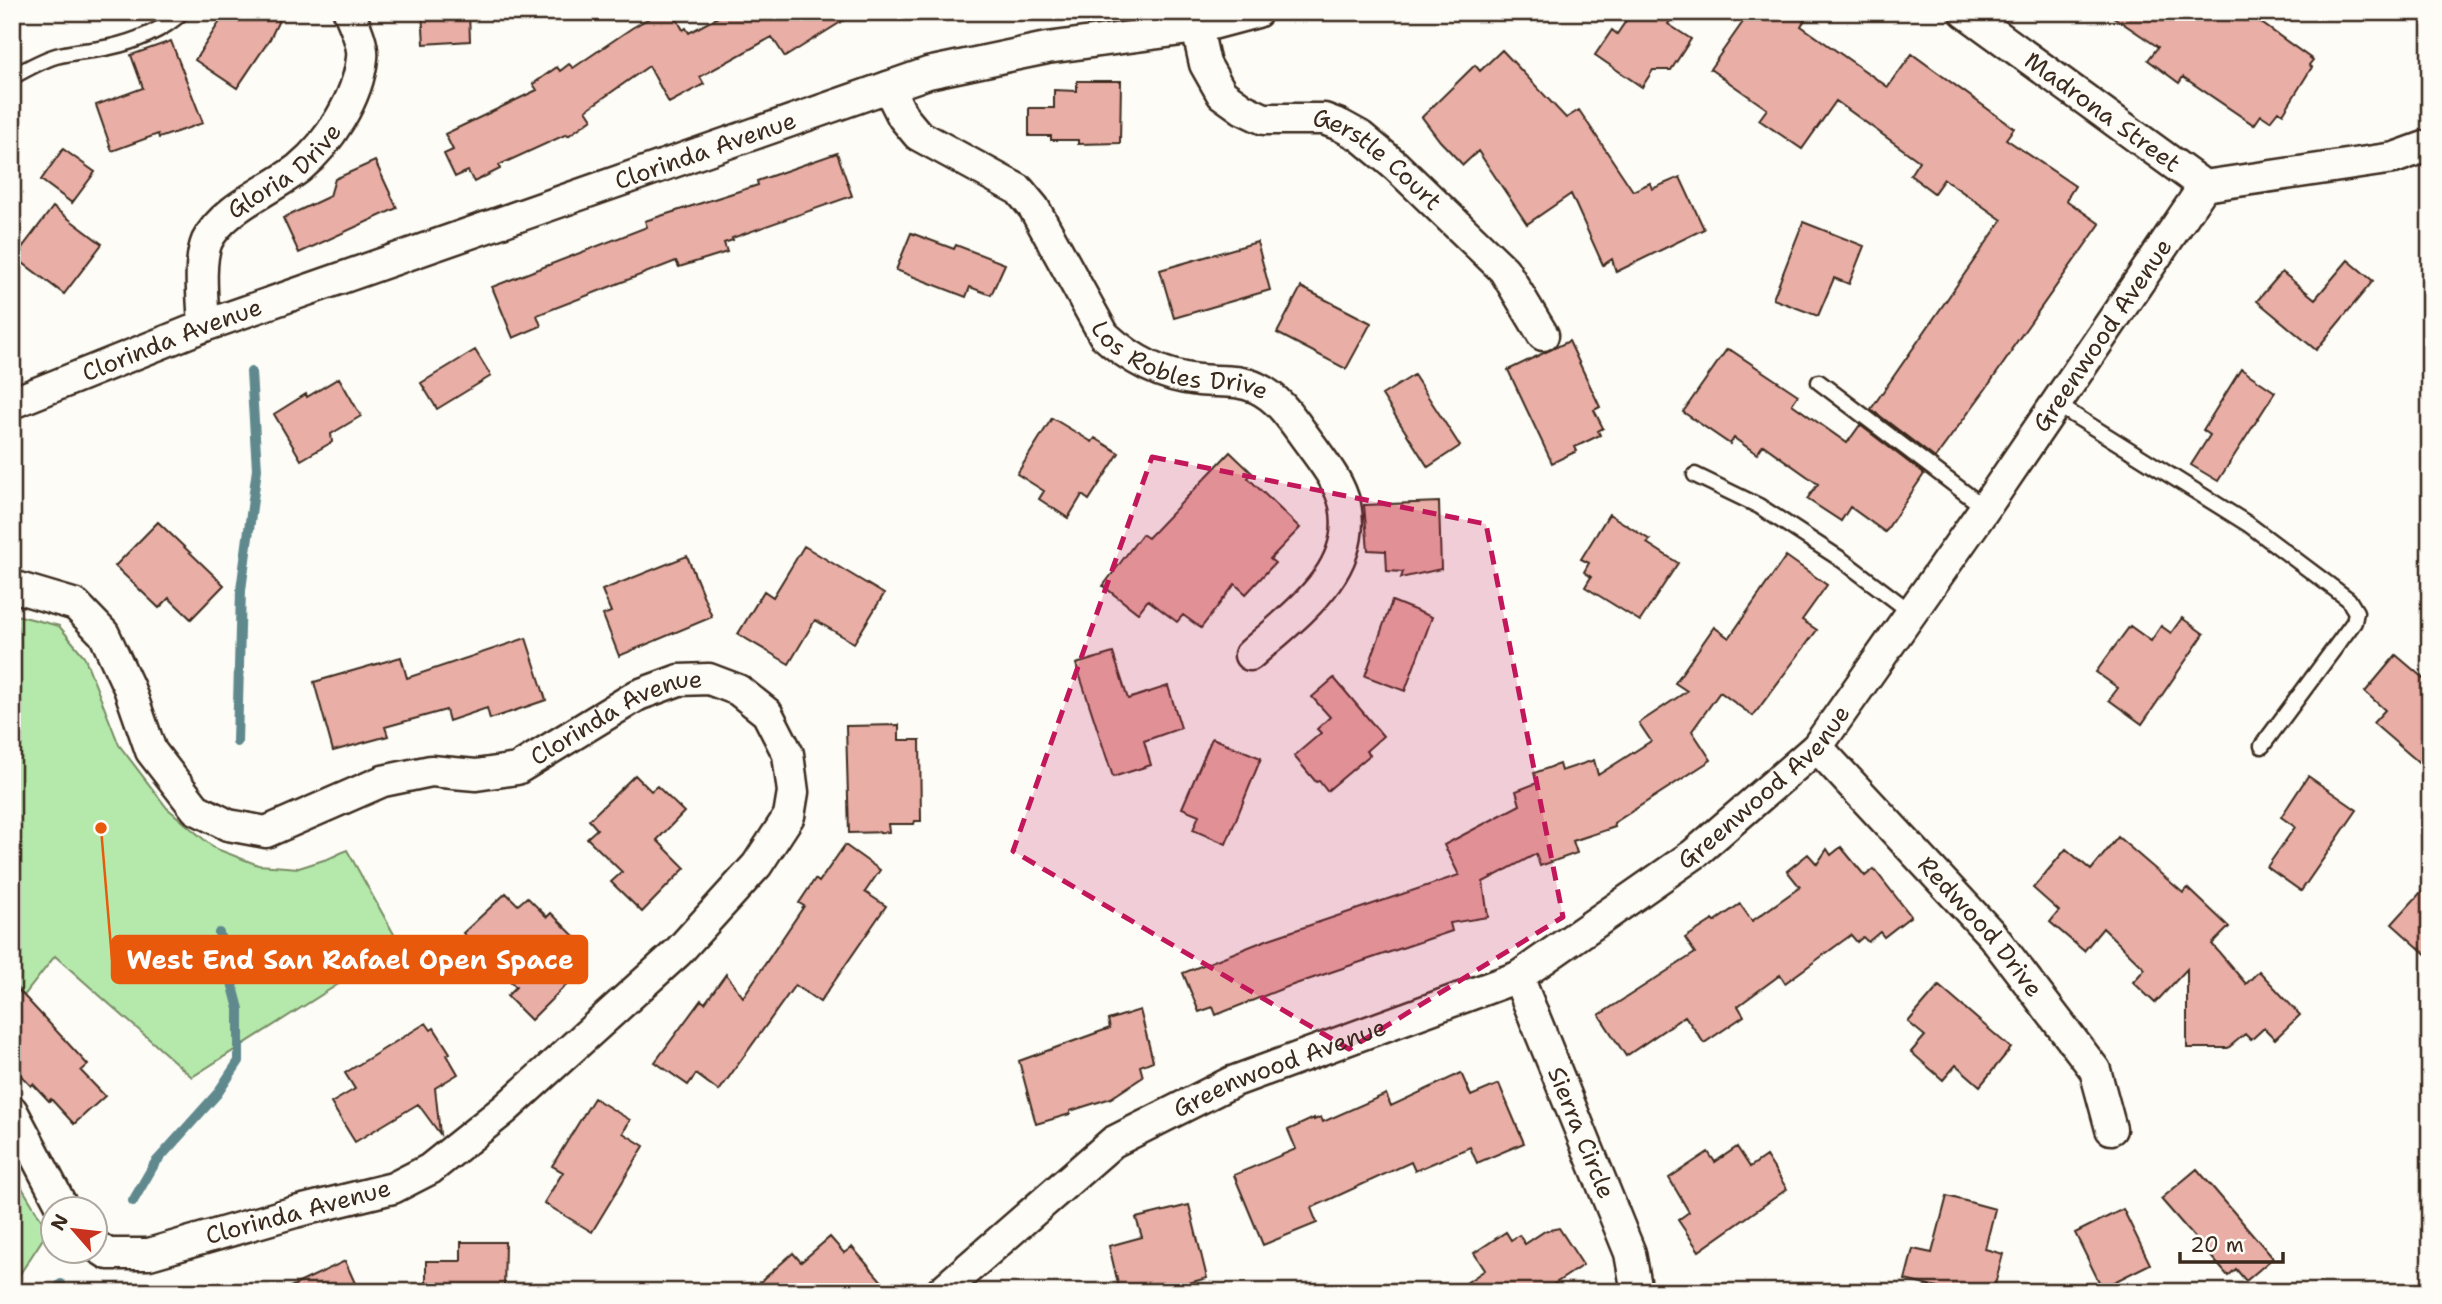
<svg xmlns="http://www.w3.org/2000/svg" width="2442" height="1304" font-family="'Shantell Sans',sans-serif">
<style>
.green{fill:#b4e9ab;stroke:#788a64;stroke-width:2}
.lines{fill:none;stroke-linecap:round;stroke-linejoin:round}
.stream{stroke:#61898e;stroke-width:10}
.building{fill:#e9aea6;stroke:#3b2a1e;stroke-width:2}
.service-casing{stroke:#3b2a1e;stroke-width:19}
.minor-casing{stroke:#3b2a1e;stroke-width:35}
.service{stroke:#fdfcf7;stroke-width:14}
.minor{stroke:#fdfcf7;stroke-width:30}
.marked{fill:#c2185b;fill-opacity:0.2;stroke:#c2185b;stroke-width:5;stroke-dasharray:14 9;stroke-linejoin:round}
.labels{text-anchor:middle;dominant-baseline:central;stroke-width:7;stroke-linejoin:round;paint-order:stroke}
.street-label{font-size:24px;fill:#3b2a1e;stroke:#fdfcf7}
.leader{fill:none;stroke:#e8590c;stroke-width:2.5}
.callout-dot{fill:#e8590c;stroke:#fdfcf7;stroke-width:2.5}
.callout{fill:#e8590c;stroke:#e8590c;stroke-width:2.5}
.callout-label{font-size:26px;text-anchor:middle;font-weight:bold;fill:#fff}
</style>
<rect width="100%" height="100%" fill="#fdfcf7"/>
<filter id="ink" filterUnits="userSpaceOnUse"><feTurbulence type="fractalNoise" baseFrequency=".0143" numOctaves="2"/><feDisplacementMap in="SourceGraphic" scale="14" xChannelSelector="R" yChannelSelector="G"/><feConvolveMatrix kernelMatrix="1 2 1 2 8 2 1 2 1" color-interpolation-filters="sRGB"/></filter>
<g filter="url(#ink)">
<path class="green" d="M12,614l47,12 25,30 35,89 48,63 47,40 44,17 41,3 31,-10 17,-8 53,95 -208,132 -137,-121 -43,55z
M12,1171l36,60 -32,49 13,12h-17z"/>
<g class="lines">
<path class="stream" d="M237,742l4,-152 16,-121 -6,-97
M133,1201l22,-38 62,-69 22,-33v-52l-20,-76
M54,1292l7,-8"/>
</g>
<path class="building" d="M226,12h57l-13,27 -33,49 -42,-28z
M422,12h47l1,29 -46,3z
M660,12h13l10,18 3,-2 3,5 38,-21h130l-72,45 -13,-20 -72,40 4,7 -35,19 -20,-37 -63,44 6,9 -24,17 -1,-2 -68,31 1,4 -26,13 -6,-11 -13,6 -11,-23 9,-4 -8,-16 92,-44 -4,-6 24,-17 3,4 9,-7 4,4 59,-40z
M1632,12h44l-8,12 23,15 -20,31h-18l-11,17 -47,-32 17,-25 5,4z
M1750,12h60l-9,14 87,61 24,-33 102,74 -8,11 69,47 -9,14 34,24 -89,126 1,1 -27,39 -50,68 -64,-49 131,-189 -58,-41 -10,14 -24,-18 9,-14 -83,-60 -34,48 -43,-29 8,-11 -57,-40z
M2106,12h140l67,48 -4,5 3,2 -29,47 -5,-3 -8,10 -9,-6 -7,10 -71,-48 -4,6 -31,-23 10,-13z
M171,41l32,82 -44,15 -1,-4 -46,17 -16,-46 47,-17 -12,-33z
M1502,50l64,68 13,-8 54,81 17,-8 2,6 28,-12 24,52 -88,43 -4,-13 -9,6 -32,-71 -44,30 -49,-73 -15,14 -23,-24 -18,-24 53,-52 5,6z
M1077,81h44l-1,62 -42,1v-4h-27v-4h-22v-28h25v-18l23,1z
M63,149l32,23 -23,31 -31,-23z
M837,153l15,43 -120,42 1,2 -9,3 3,9 -48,15 -3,-6 -139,54 4,11 -28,12 -21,-51 155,-60 -2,-6 113,-36 -1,-4z
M375,161l22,47 -98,45 -16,-35 47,-22 5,-17z
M53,207l49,37 -38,50 -49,-37z
M1803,222l61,24 -15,38 -15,-6 -16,38 -45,-17z
M911,233l43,16 2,-4 49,19 -14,31 -21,-8 -4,10 -70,-27z
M1257,242l13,48 -96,28 -14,-48z
M2348,260l25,21 -57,69 -59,-49 25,-29 33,27z
M1301,287l70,36 -25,46 -69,-36z
M1569,341l31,66 -6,3 9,18 -5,3 2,4 -25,12 2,4 -25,12 -44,-93z
M1727,349l5,2 66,44 -6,9 55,39 13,-18 64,49 -39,58 -35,-25 -9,14 -34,-22 11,-15 -55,-39 -6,9 -23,-16 -4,6 -47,-32z
M475,350l16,26 -54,33 -16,-26z
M2241,369l34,23 -57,89 -27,-16 19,-30 -7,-5z
M1414,375l46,71 -32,21 -46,-72z
M339,378l22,38 -30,18 1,8 -31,18 -27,-46 32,-20 1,3z
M1052,418l40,24 3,-4 24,15 -30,47 -7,-5 -14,23 -29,-19 5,-8 -27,-17z
M1230,452l22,21 -4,5 52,50 -30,31 5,4 -29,31 -11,-10 -34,44 -18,-13 -6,7 -29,-22 -10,13 -35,-27 39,-52 6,4z
M1439,502l2,67 -40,9 2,-6 -16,-1 -1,-20 -18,-1 -4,-45z
M1609,514l41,26 -3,3 31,20 -38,58 -55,-34 6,-10 -7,-5 5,-9 -8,-4z
M158,522l66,63 -33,34 -22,-21 -10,10 -44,-42z
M804,546l80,48 -30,49 -39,-23 -26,44 -51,-30 26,-43 9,6z
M687,556l25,61 -93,39 -16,-41 8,-3 -9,-22z
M1786,556l41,29 -25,35 15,10 -64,86 -33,-24 -28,39 19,29 -97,63 1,4 -42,14 4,12 -37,13 -4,-12 -53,28 5,35 -38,6 2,8 -168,57 -68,27 -3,-8 -14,5 -16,-39 86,-34 190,-64 -15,-30 76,-40 -4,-14 21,-8 -3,-10 25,-9 2,7 33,-11 4,15 53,-34 -12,-18 48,-32 -12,-8 39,-56 15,11z
M1392,601l40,16 -27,74 -40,-15z
M2182,618l22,16 -62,90 -33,-24 9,-12 -22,-16 34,-46 21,15 10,-15 10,7z
M526,638l20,62 -56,19 -3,-11 -38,13 -3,-11 -61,17 3,9 -55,15 -19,-69 87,-25 6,21z
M1113,653l15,46 40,-13 13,42 -37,13 7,24 -38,12 -37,-113z
M2396,655l34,29v88l-57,-49 12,-13 -20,-18z
M1334,678l49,58 -17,15 4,4 -43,36 -8,-10 -3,1 -22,-26 27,-23 -4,-4 13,-12 -18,-20z
M899,725v15h21l1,81h-6l-1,3h-26l1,8 -40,1 -3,-107z
M1212,738l49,20 -35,86 -33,-14 6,-15 -17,-7z
M635,775l16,16 6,-5 27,26 -27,28 28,28 -43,44 -31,-30 11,-10 -35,-34 10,-9 -8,-9z
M2308,776l49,34 -56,81 -34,-24 28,-40 -14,-10z
M2118,837l65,56 5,-5 41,39 -17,17 34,40 13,-13 41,44 -25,24 -11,-11 -13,12 -6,-6 -17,14h-41v-79l-32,34 -22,-21 12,-13 -42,-41 -19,23 -34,-29 9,-11 -26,-23 33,-39 25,21z
M845,845l35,25 -15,22 21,14 -66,96 -25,-17 -76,106 -23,-17 -8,11 -33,-23 46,-62 4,3 21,-29 17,23 61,-91 -5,-3 16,-24 4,3z
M1841,847l24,29 9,-7 37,47 -27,21 -4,-5 -12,10 -5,-5 -6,5 -6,-7 -66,48 -5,-8 -42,31 6,10 -40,27 -19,-27 -59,40 -27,-41 96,-62 -10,-15 28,-18 1,2 26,-18 12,17 48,-34 -13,-16 21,-17 9,10 10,-15 4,6z
M2430,882v76l-38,-34z
M506,893l12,12 9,-8 20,20 4,-4 27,27 -24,24 17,16 -40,40 -24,-24 9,-9 -53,-54z
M12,983l76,82 -7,6 24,25 -31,28 -23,-25 -2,2 -16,-17 -2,2 -19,-20z
M1939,986l72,62 -31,38 -24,-21 -13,15 -32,-28 14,-16 -17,-14z
M1140,1010l13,51 -13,5 3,11 -32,21 -41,13v3l-34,10 -17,-63 91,-33 -2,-8z
M426,1023l5,7 3,-2 16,25 -3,2 11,19 -23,14 5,46 -22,-30 -63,38 -24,-39 24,-14 -10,-16z
M1461,1073l10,23 28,-12 25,59 -47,20 -7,-16 -55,24 -4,-9 -100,46 6,15 -54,22 -29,-70 62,-26 -8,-19 26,-12v2l7,-3 2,5 63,-28 5,12z
M594,1098l36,22 -7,13 21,13 -52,86 -48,-29 19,-31 -11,-6z
M1737,1147l13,20 16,-11 21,33 -88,62 -21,-31 11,-8 -20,-34 39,-26 7,10z
M2197,1169l76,89 -27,23 -10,-12 -8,7 -67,-77z
M1947,1196l48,13 -10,40 18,5 -10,38h-39l-49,-12 8,-31 19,4z
M1189,1205l18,73 -52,14h-35l-11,-46 33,-9 -6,-19z
M2123,1209l27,55 -48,24 -27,-55z
M1559,1228l24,37 -41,27h-89l32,-22 -11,-17 32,-21 5,8 8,-5 6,9 20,-13z
M830,1237l14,16 8,-6 39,45h-142l44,-39 8,9z
M461,1242h44l-1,50h-78v-31h35z
M345,1261l14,31h-79z"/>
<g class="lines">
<defs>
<path id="service" d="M12,77c14,-8 28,-16 44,-21 17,-5 36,-5 54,-9 24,-5 54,-17 72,-35
M1819,382l166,126
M2056,404l192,120 100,75 8,13 -2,10 -92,124
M1695,475l64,31 83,54 70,53"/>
<g id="minor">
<path id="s1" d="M1965,12l239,174"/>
<path id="s2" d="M1197,28l8,36 17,30 21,15 21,10h60l16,6 20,11 36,30 108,104 39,65"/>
<path id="s3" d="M888,87l15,30 15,18 101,55 15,18 70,127c26,24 59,42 95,45 19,2 39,-1 58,8 24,11 38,36 54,57 13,18 29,38 34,60 14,67 -52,111 -95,150"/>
<path id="s4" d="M204,326c-1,-23 -6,-64 3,-85 16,-33 64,-51 92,-73 30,-25 59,-70 63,-110 2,-13 -8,-34 -13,-46"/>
<path id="s5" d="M12,403l192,-77 724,-253 119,-25 150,-20 60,-16"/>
<path id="s6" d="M12,586l64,19 28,29 25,54 22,63 45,58 32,16 38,7 117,-51 48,-10 45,4 41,-6 121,-74 41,-15 30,-1 29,11 29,23 21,41 5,38 -4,24 -32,49 -79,87 -173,157 -75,60 -37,19 -98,24 -146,42h-41l-14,-9"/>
<path id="s7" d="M1817,747l175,188 103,135 16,59"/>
<path id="s8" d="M1518,977l112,276 7,39"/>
<path d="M12,1111l52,99"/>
<path id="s9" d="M941,1292l172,-150 119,-60 286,-105 176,-123 123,-107 168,-239 219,-322 190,-28 36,-13"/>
</g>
</defs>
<use href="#service" class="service-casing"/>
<use href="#minor" class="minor-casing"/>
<use href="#service" class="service"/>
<use href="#minor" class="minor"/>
</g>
</g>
<path class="marked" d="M1152,457l334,67 77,393 -214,132 -336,-198z"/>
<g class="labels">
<g class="street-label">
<text stroke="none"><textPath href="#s1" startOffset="170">Madrona Street</textPath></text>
<text stroke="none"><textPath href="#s5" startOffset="738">Clorinda Avenue</textPath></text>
<text stroke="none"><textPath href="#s2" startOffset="247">Gerstle Court</textPath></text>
<text stroke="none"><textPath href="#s4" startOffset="191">Gloria Drive</textPath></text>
<text stroke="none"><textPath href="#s9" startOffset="1545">Greenwood Avenue</textPath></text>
<text stroke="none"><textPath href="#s5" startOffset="172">Clorinda Avenue</textPath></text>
<text stroke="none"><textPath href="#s3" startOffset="422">Los Robles Drive</textPath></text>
<text stroke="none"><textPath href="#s6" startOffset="758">Clorinda Avenue</textPath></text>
<text stroke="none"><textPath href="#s9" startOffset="978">Greenwood Avenue</textPath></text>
<text stroke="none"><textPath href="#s7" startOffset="243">Redwood Drive</textPath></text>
<text stroke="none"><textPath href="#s9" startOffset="411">Greenwood Avenue</textPath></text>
<text stroke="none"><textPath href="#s8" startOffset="168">Sierra Circle</textPath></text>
<text transform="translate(298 1212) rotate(-15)">Clorinda Avenue</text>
</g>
</g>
<path class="leader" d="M101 828L112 960"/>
<circle class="callout-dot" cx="101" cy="828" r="7"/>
<rect class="callout" x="112" y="936" width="475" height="47" rx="7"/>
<g class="callout-label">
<text x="350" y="969">West End San Rafael Open Space</text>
</g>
<rect width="2442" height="1304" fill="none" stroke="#fdfcf7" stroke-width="42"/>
<rect x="21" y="21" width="2400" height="1262" fill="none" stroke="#3b2a1e" stroke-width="2.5" filter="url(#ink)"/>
<g transform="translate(74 1230) rotate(298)"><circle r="33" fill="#fdfcf7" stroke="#afa8a0" stroke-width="2"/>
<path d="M0-5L12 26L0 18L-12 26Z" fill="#c8321e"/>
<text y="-10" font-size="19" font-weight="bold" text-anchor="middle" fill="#3b2a1e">N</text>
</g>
<path d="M2180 1252v10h103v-10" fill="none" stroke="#3b2a1e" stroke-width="3.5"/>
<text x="2190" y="1252" font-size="21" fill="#3b2a1e" stroke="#fdfcf7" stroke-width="5" paint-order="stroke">20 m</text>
</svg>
